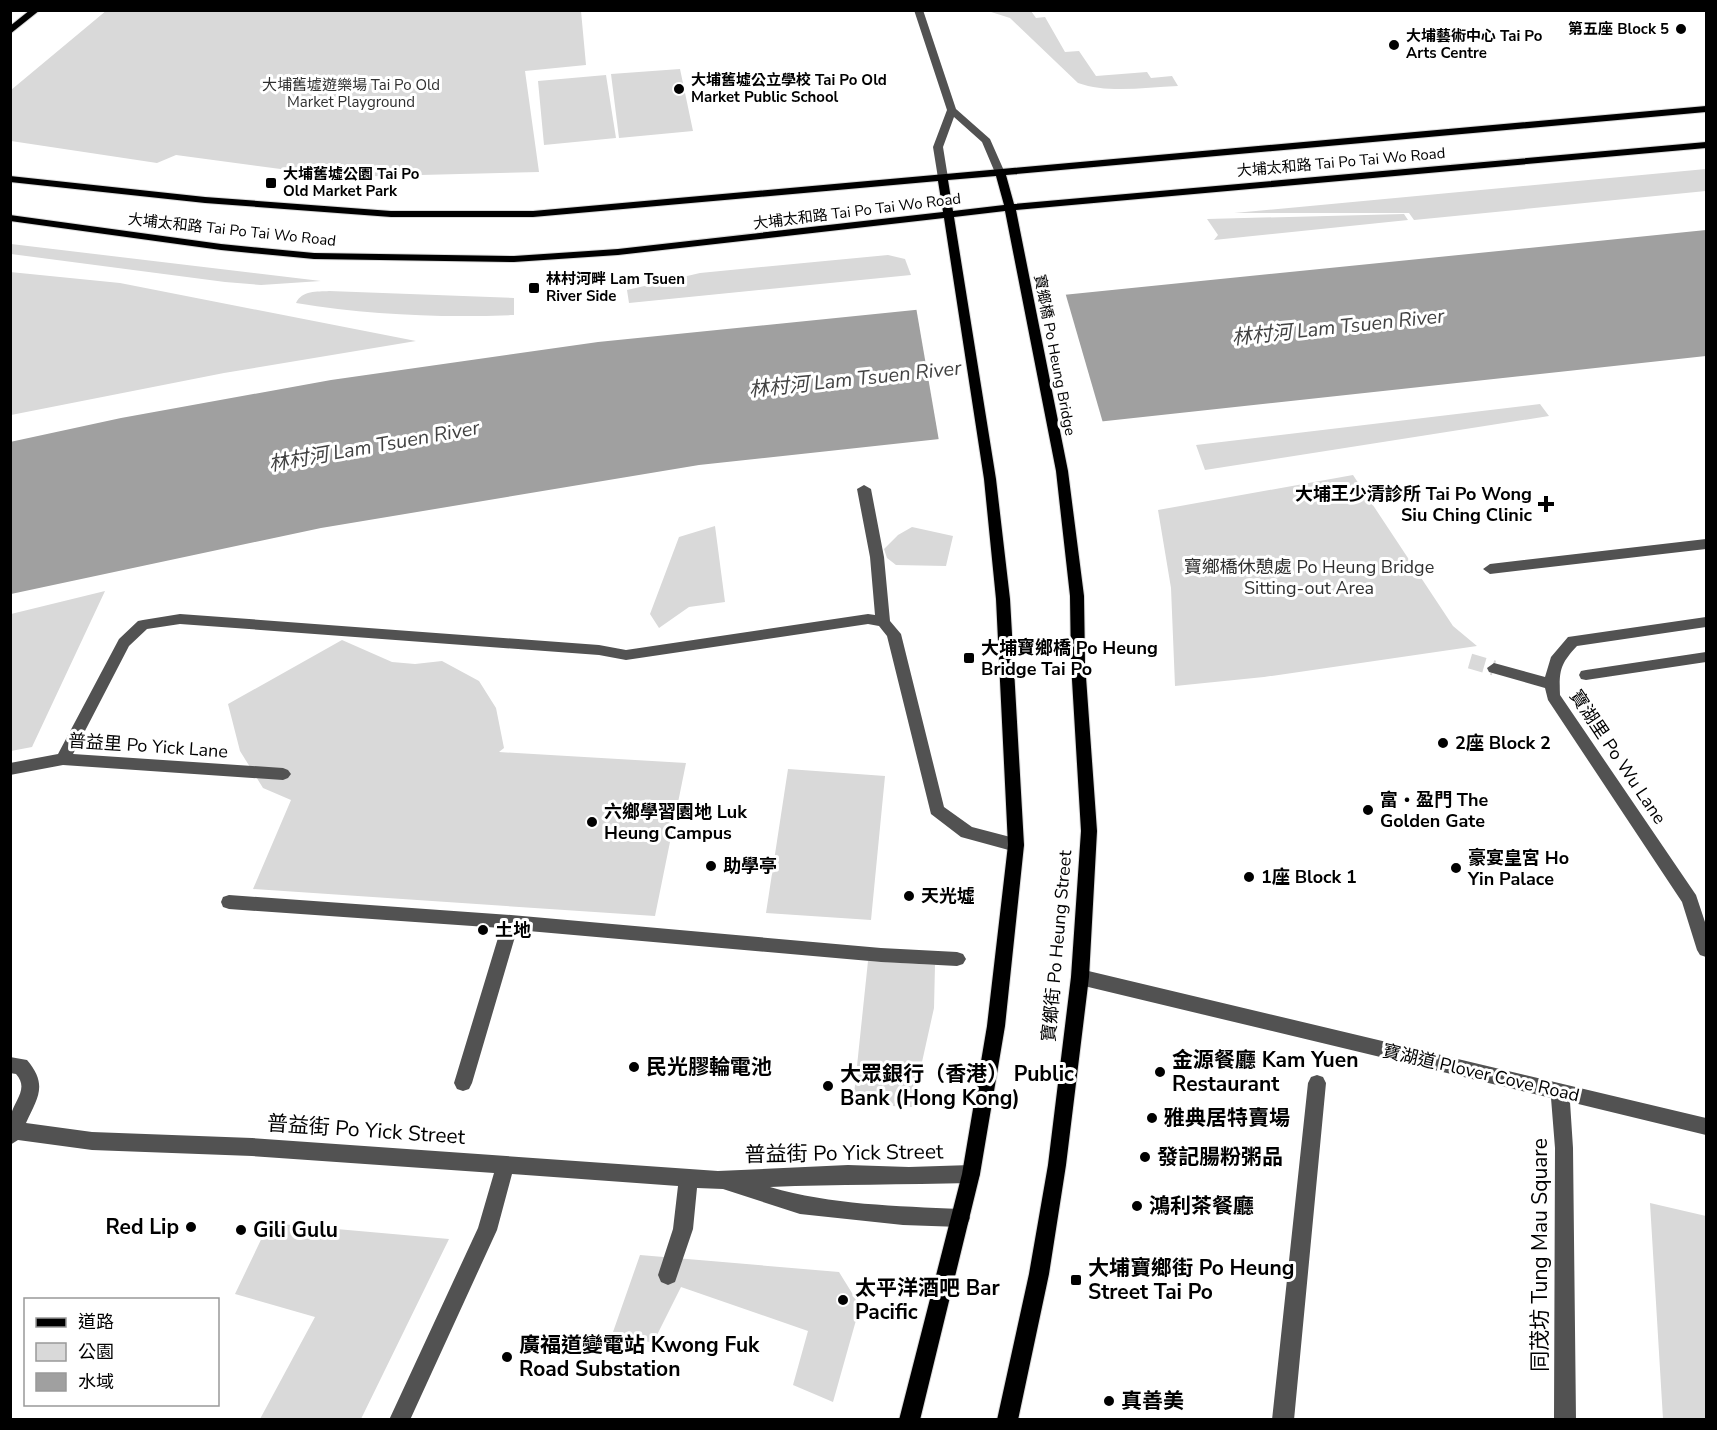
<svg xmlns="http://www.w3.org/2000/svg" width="1717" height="1430" font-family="'Nunito Sans','Noto Sans TC',sans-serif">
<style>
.green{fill:#d9d9d9}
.water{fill:#a0a0a0}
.pier{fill:#fff}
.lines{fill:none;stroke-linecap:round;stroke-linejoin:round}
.minor-tunnel{stroke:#d9d9d9;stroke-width:15;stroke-dasharray:15 8;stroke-linecap:butt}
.major-casing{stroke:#dbdbdb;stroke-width:2}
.minor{fill:#525252;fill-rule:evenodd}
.major{fill:#000;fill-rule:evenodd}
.poi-dot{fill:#000;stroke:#fff;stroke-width:2}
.labels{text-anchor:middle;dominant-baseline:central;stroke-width:6;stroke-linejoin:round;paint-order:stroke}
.far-poi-label{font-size:15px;font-weight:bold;fill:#000;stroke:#fff;text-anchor:start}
.far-park-label{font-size:15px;fill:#303030;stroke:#fff}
.far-street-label{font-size:15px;fill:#000;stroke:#fff}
.poi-label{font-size:18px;font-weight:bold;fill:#000;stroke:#fff;text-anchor:start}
.park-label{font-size:18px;fill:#303030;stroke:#fff}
.street-label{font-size:18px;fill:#000;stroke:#fff}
.water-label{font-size:20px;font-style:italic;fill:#414141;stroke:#fff}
.near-poi-label{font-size:21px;font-weight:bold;fill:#000;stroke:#fff;text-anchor:start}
.near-street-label{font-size:21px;fill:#000;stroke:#fff}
</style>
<rect width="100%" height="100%" fill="#fff"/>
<path class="green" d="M107,10l474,1 5,54 -61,6 14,101 -198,5 -165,-22 -19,8 -146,-22v-51z
M988,11h43l5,7 9,-1 20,35 14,-1 17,25 51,-4 4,6 21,-2 6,10c-32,1 -69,8 -100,-3l-68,-65z
M680,69l13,62 -74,7 -8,-64z
M606,75l10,63 -72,7 -6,-64z
M1706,169v22l-292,29 -5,-7h-175z
M1404,214l4,6 -194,20 4,-5 -11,-16z
M11,244l310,37 -60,4 -36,-3 -214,-28z
M888,255l17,4 6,16 -282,28 -2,-13 73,-17z
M10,272l110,11 296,58 -192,32 -213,42z
M329,291l185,7v17c-73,3 -145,0 -218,-12 6,-13 21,-11 33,-12z
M1540,404l9,12 -344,54 -9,-25z
M1353,475l100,151 24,20 -213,31 -89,9 -4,-98 -13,-78z
M715,526l10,76 -36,5 -30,21 -9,-14 29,-77z
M912,527l41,9 -7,30 -50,-1 -9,-7 -3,-9 14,-14z
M105,591l-73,156 -21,4v-137z
M342,640l50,22 23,2 27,-3 37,20 17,27 8,40 -5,4 187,11 -31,153 -402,-27 38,-89 -28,-12 -23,-37 -12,-47z
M788,769l97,7 -14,144 -105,-7z
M868,961l67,4 -1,43 -22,99 -59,-3z
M1650,1203l56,13v203h-43z
M269,1223l180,16 -88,180h-101l55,-102 -80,-23z
M640,1255l199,17 21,34 -27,96 -40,-17 15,-54 -127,-44 -28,56 -40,-11z"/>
<path class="water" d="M1706,230v126l-1007,109 -378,63 -310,66 -1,-152 111,-24 210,-38 267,-38z"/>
<path class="pier" d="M1065,292l38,131 -164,18 -23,-134z"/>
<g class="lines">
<path class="minor-tunnel" d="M1470,661l24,7"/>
<defs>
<path id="major" d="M30,10h10l-30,24v-8z
M1706,106v6l-700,63 8,29 692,-62v6l-690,62 52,261 16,125 1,67 12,168 -8,146 -23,188 -17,109 -31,146h-21l32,-146 19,-109 23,-188 10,-146 -10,-168 -1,-67 -14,-125 -51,-260 -51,6 42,262 14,120 14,246 -19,181 -25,148 -60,246h-21l63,-246 25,-148 21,-181 -12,-246 -12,-120 -40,-261 -326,37 -104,7 -200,-3 -93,-9 -211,-29v-6l211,29 93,9 200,3 104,-7 325,-37 -5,-31 -405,36h-142l-186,-14 -195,-21v-6l195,21 186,14h142zM996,176l8,29 -51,6 -5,-31z"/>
</defs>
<use href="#major" class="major-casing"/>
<path class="minor" d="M914,10h9l33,99 34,30 15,34 -1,2h-8l-14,-33 -28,-25 -11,30 5,31 -5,3 -5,-3 -5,-31 14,-37z
M864,485l7,4 13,68 6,64 11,13 43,173 28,20 50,13 2,5 -2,5 -6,2 -55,-15 -30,-23 -44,-178 -8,-10 -11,-2 -242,36 -27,-5 -419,-31 -33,5 -18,17 -56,108 210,14 5,2 3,4 -3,4 -5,2 -220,-15 -53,10v-12l48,-9 61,-115 19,-18 5,-1 37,-6 419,31 27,5 242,-36 7,1 -5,-58 -13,-68z
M1706,539v10l-216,25 -7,-5 7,-5z
M1706,617v10l-129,19c-17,18 -18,25 -17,49l136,200 10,30v32l-6,-2 -3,-5 -15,-48 -134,-202 -3,-12 -56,-16 -2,-4 7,-5 51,14 6,-20 17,-20z
M1706,652v10l-120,18 -5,-1 -2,-4 2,-4 5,-1z
M229,895l282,20 370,33 76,4 6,2 3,5 -3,5 -6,2 -76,-4 -364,-32 -45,153 -3,6 -6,2 -6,-2 -3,-6 47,-155 -272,-19 -6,-2 -2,-5 2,-5z
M1080,969l626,149v17l-136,-33 3,46 3,272h-22l1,-272 -4,-50 -471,-113 -6,-3 -3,-5 3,-5z
M10,1057l17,3c21,25 11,37 -1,63l66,9 160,6 466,33 130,-6 61,2 62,-2 7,3 2,6 -2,6 -7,3c-67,2 -134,1 -201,4 61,18 127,19 190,22l7,2 3,7 -3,7 -7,2 -57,-2 -103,-11 -77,-25 -26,-1 -4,41 -18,53 -7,3 -7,-3 -3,-7 15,-46 5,-43 -166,-12 -15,56 -87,190h-21l89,-192 16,-55 -242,-17 -160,-6 -74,-10 -8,5c0,-10 -2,-22 1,-30 4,-16 18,-26 5,-41l-6,-1z
M1317,1075l6,2 3,6 -32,337h-22l36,-337 3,-6z"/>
<use href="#major" class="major"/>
</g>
<g class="poi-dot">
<circle cx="1681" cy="29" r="6"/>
<circle cx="1394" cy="45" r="6"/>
<circle cx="679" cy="89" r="6"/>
<rect x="265" y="177" width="12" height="12" rx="3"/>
<rect x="528" y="282" width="12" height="12" rx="3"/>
<path d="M1543 495h6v6h6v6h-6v6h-6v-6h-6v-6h6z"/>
<rect x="963" y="652" width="12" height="12" rx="3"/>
<circle cx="1443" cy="743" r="6"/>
<circle cx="1368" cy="810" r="6"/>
<circle cx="592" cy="822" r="6"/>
<circle cx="711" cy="866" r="6"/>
<circle cx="1456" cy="868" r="6"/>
<circle cx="1249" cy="877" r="6"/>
<circle cx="909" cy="896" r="6"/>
<circle cx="483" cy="930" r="6"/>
<circle cx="634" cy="1067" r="6"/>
<circle cx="1160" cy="1072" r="6"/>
<circle cx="828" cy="1086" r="6"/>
<circle cx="1152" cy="1118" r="6"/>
<circle cx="1145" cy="1157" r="6"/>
<circle cx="1137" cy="1206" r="6"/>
<circle cx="191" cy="1227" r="6"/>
<circle cx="241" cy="1230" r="6"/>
<rect x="1070" y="1274" width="12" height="12" rx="3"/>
<circle cx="843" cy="1300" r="6"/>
<circle cx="507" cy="1357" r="6"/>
<circle cx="1109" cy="1401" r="6"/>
</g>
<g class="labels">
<g class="far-poi-label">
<text x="1669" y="29" text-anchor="end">第五座 Block 5</text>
<text x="1406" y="36">大埔藝術中心 Tai Po<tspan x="1406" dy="17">Arts Centre</tspan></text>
<text x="691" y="80">大埔舊墟公立學校 Tai Po Old<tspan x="691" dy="17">Market Public School</tspan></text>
<text x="283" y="174">大埔舊墟公園 Tai Po<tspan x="283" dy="17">Old Market Park</tspan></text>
<text x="546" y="279">林村河畔 Lam Tsuen<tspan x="546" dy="17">River Side</tspan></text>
</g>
<g class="far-park-label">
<text x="351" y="85">大埔舊墟遊樂場 Tai Po Old<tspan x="351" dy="17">Market Playground</tspan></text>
</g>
<g class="far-street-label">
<text transform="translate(1341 162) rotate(-5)">大埔太和路 Tai Po Tai Wo Road</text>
<text transform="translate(857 211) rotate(-7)">大埔太和路 Tai Po Tai Wo Road</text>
<text transform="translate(232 230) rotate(6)">大埔太和路 Tai Po Tai Wo Road</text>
<text transform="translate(1055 355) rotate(79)">寶鄉橋 Po Heung Bridge</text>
</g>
<g class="poi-label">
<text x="1532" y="494" text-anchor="end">大埔王少清診所 Tai Po Wong<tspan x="1532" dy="21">Siu Ching Clinic</tspan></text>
<text x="981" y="648">大埔寶鄉橋 Po Heung<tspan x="981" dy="21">Bridge Tai Po</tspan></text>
<text x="1455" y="743">2座 Block 2</text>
<text x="1380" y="800">富‧盈門 The<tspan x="1380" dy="21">Golden Gate</tspan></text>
<text x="604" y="812">六鄉學習園地 Luk<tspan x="604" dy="21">Heung Campus</tspan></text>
<text x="1468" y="858">豪宴皇宮 Ho<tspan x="1468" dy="21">Yin Palace</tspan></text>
<text x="723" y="866">助學亭</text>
<text x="1261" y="877">1座 Block 1</text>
<text x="921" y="896">天光墟</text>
<text x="495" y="930">土地</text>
</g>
<g class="park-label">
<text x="1309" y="567">寶鄉橋休憩處 Po Heung Bridge<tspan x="1309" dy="21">Sitting-out Area</tspan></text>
</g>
<g class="street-label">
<text transform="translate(148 746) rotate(4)">普益里 Po Yick Lane</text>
<text transform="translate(1618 757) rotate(56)">寶湖里 Po Wu Lane</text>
<text transform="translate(1057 946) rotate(-85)">寶鄉街 Po Heung Street</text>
<text transform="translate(1481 1073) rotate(13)">寶湖道 Plover Cove Road</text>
</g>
<g class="water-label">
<text transform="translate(1338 327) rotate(-6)">林村河 Lam Tsuen River</text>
<text transform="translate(855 379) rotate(-6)">林村河 Lam Tsuen River</text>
<text transform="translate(374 446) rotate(-10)">林村河 Lam Tsuen River</text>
</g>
<g class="near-poi-label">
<text x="1172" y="1060">金源餐廳 Kam Yuen<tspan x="1172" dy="24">Restaurant</tspan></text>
<text x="646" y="1067">民光膠輪電池</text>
<text x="840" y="1074">大眾銀行（香港） Public<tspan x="840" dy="24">Bank (Hong Kong)</tspan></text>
<text x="1164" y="1118">雅典居特賣場</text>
<text x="1157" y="1157">發記腸粉粥品</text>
<text x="1149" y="1206">鴻利茶餐廳</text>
<text x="179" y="1227" text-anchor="end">Red Lip</text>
<text x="253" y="1230">Gili Gulu</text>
<text x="1088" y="1268">大埔寶鄉街 Po Heung<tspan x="1088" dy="24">Street Tai Po</tspan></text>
<text x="855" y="1288">太平洋酒吧 Bar<tspan x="855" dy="24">Pacific</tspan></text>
<text x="519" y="1345">廣福道變電站 Kwong Fuk<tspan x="519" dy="24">Road Substation</tspan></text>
<text x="1121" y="1401">真善美</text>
</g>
<g class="near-street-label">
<text transform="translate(366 1130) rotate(4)">普益街 Po Yick Street</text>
<text transform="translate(844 1153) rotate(-1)">普益街 Po Yick Street</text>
<text transform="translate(1540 1255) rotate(-90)">同茂坊 Tung Mau Square</text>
</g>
</g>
<rect width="1717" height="1430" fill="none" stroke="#000000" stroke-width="24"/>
<rect x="24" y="1298" width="195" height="108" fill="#ffffff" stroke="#999999" stroke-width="1.5"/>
<rect x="36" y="1318" width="30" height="9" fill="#000000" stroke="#999999" stroke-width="1.5"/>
<text x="78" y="1328" font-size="18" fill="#000000">道路</text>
<rect x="36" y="1343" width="30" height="18" fill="#d9d9d9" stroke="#999999" stroke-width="1.5"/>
<text x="78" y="1358" font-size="18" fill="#000000">公園</text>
<rect x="36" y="1373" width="30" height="18" fill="#a0a0a0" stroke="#999999" stroke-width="1.5"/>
<text x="78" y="1388" font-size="18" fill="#000000">水域</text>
</svg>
